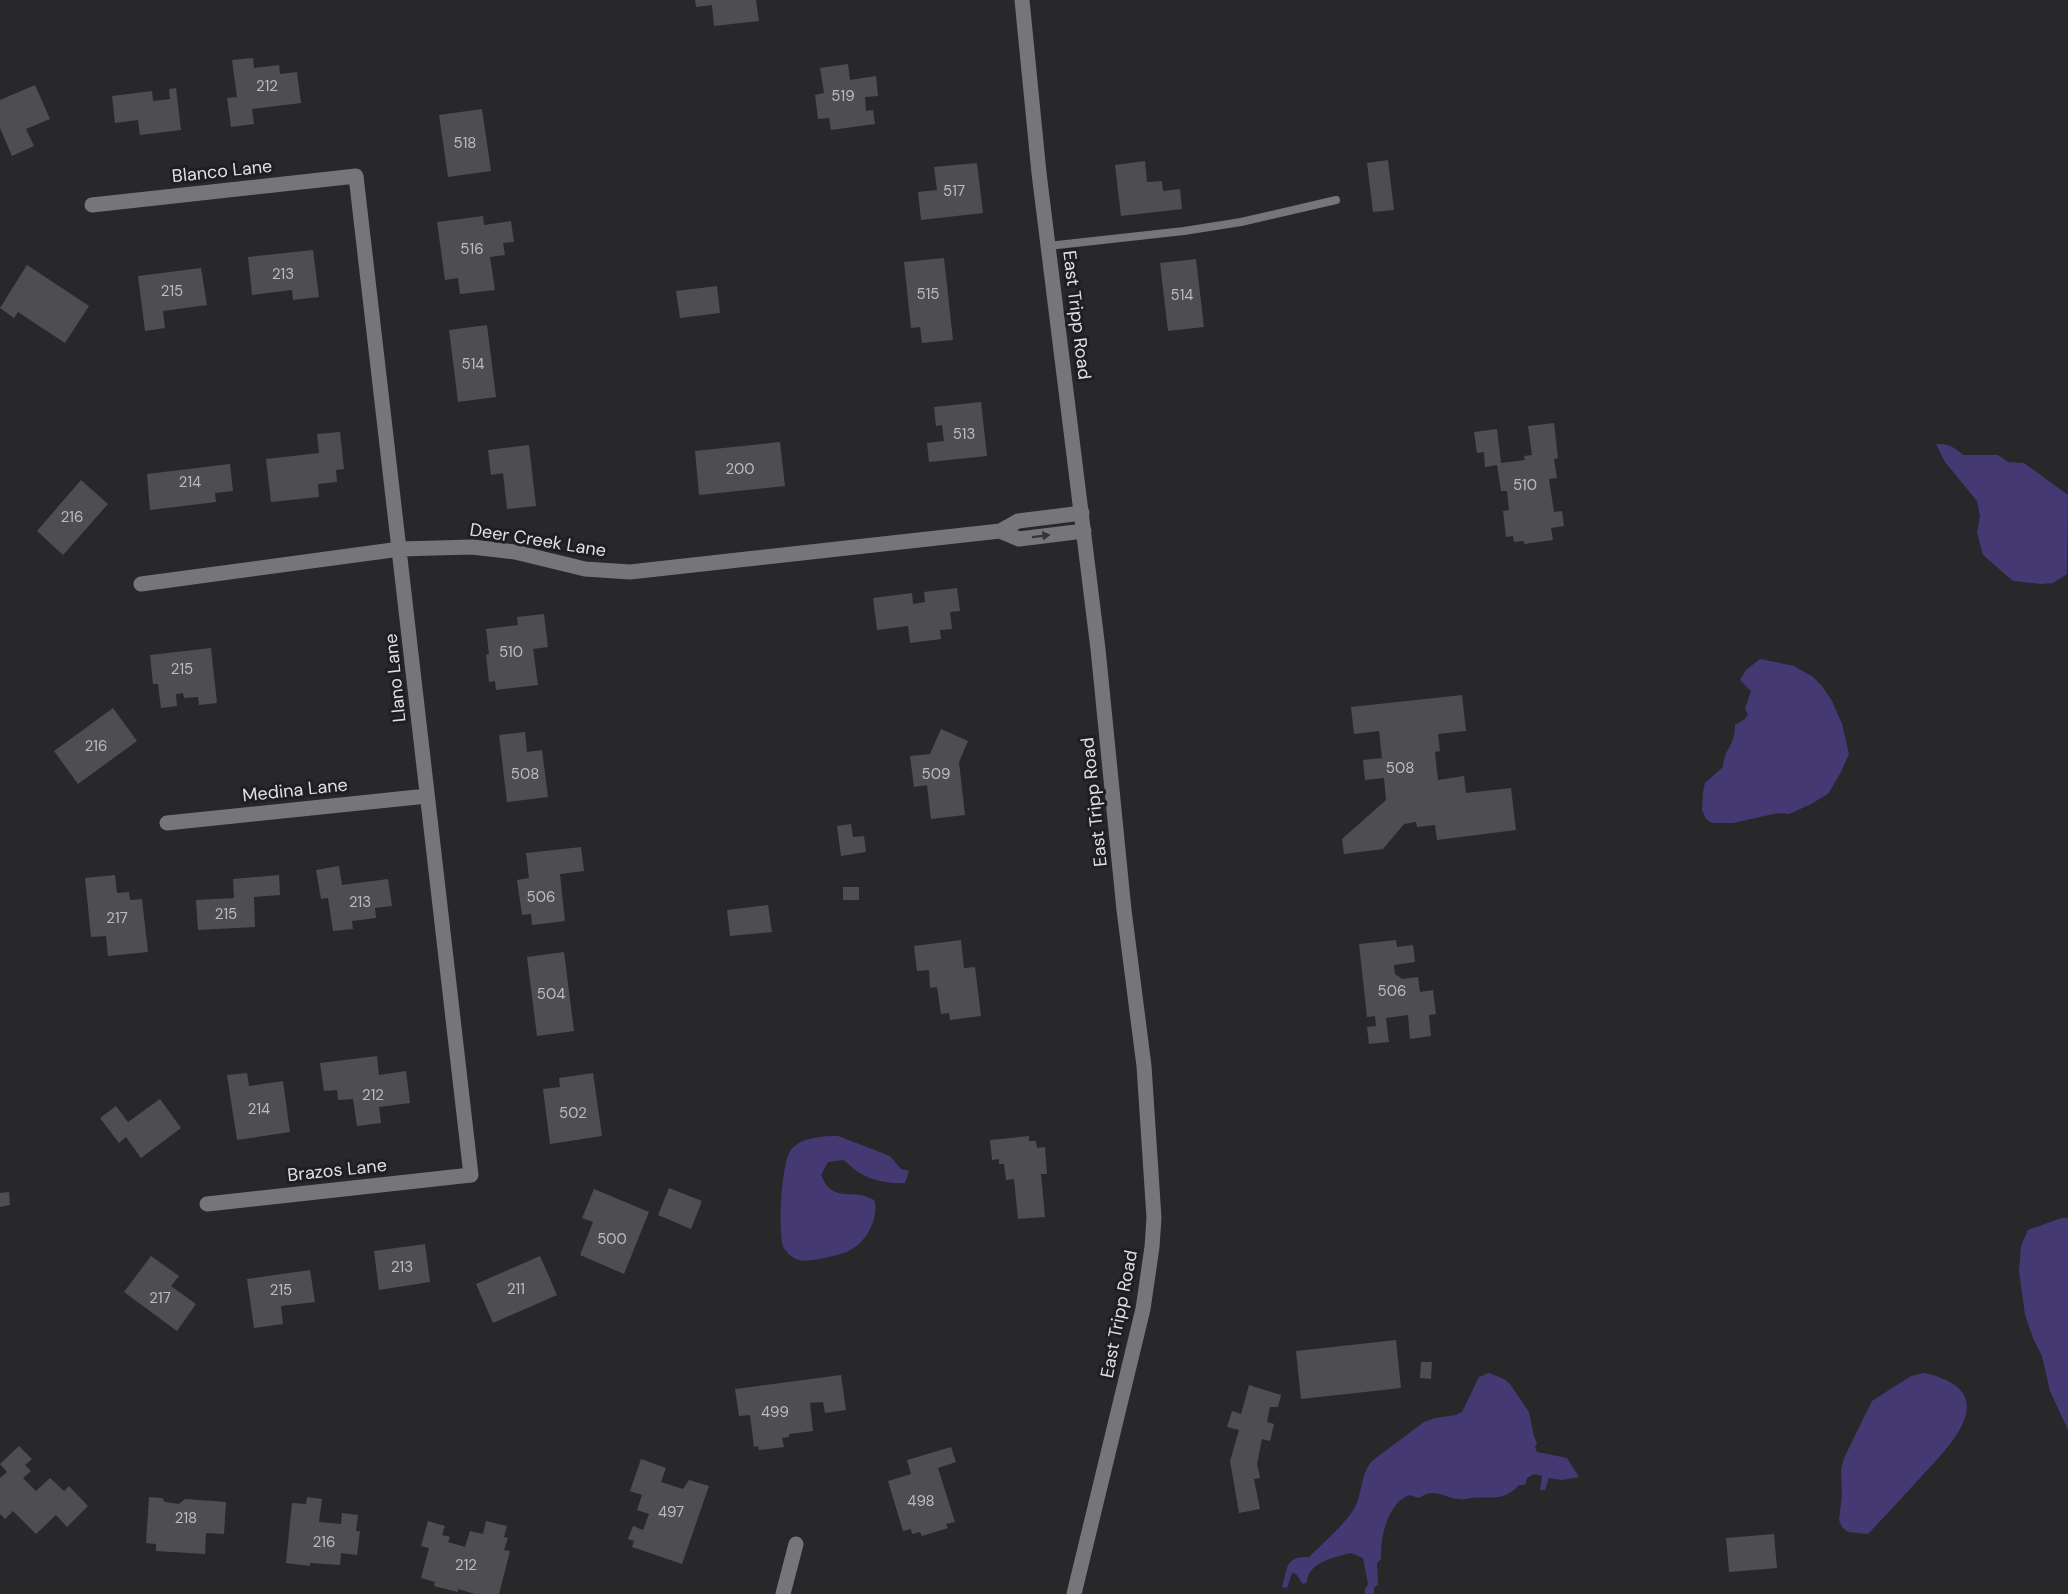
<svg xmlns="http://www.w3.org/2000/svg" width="2068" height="1594" font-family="'DM Sans',sans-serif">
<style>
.water{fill:#453973}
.building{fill:#4e4e52}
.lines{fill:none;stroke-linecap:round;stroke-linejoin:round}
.lane{stroke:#76767a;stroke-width:8}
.street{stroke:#76767a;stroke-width:15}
.secondary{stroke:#76767a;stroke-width:15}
.oneway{fill:#353437}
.labels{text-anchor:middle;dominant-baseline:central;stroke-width:6;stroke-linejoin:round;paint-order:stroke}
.number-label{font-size:15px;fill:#bcbcbe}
.street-label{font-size:18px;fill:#e0e0e2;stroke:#1f1e21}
</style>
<rect width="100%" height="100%" fill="#28282b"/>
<path class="water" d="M1936,444c12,0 19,3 27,11h35l10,7 16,1 44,32 -1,79 -14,9 -13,1 -27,-3 -30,-26 -6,-22 3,-17 -3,-15 -32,-39z
M1760,659l34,7 19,11 9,9 10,15 10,23 7,30 -8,18 -13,22 -17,10 -22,10 -11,-1 -45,10h-21l-6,-4 -4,-9 1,-18 2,-9 18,-16c1,-19 12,-20 12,-42l10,-6 3,-5 -3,-5 6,-18 -11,-11 6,-10z
M838,1136l52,20 11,13 8,2 -4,12c-18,1 -37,-3 -51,-14 -4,-3 -7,-7 -11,-9l-15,2 -7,13c12,30 32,12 53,25 5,13 -4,33 -13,42 -10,10 -19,12 -33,15 -9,2 -22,6 -32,2 -5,-2 -11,-8 -13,-13 -5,-14 -2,-84 8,-96 10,-13 32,-14 47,-14z
M2062,1218h6v212l-18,-39 -8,-35 -9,-18 -8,-23 -6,-44 2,-25 7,-16z
M1489,1373l15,6 6,5 19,28 5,24 3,7 -2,4 2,5 30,6 12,19 -17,3 -13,-2 -4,12h-5l2,-14 -8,-2 -7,4 -2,7h-6c-16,17 -27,11 -48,13 -5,1 -8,2 -13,1 -16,-2 -24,-12 -39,-1l-10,-3c-22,9 -29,43 -28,64l-4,4 1,22 -4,2v7h-9v-5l3,-5 -5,-26 -12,-5c-16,4 -43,9 -44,29l-4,2 -7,-10 -4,-1 -5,15 -5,-1c6,-18 2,-31 27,-30 13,-13 36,-33 45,-48 9,-16 6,-34 18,-48l52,-39 11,-4 21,-3 6,-3 17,-35z
M1924,1373c82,18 27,72 -5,106 -17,19 -34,37 -51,55l-20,-2 -6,-5 -3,-7 3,-25 -1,-25 3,-12 28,-57 39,-25z"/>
<path class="building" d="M695,0h61l3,21 -45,5 -2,-21 -16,2z
M253,58l1,10 25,-3 1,9 17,-2 4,31 -49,6 2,15 -23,3 -4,-29 10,-1 -5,-37z
M848,64l2,16 26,-4 2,20 -13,1 1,14 7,-1 2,14 -44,6 -2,-12 -11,1 -3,-24 9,-2 -4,-25z
M35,85l15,34 -24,10 8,17 -22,10 -12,-28v-28z
M176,88l5,42 -41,5 -2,-15 -23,3 -3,-27 40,-5 1,10 17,-2 -1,-10z
M482,109l9,62 -43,6 -9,-62z
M1388,160l6,50 -21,2 -6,-49z
M1145,161l2,21 15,-1 1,10 17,-2 2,20 -61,7 -6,-51z
M977,163l6,50 -62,7 -3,-28 19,-2 -3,-23z
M483,216l1,9 27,-4 3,21 -11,1 2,12 -15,2 5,33 -35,4 -2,-16 -13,2 -8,-58z
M313,250l6,47 -26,3 -1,-10 -40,5 -4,-38z
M944,258l9,82 -31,3 -2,-16 -9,1 -7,-66z
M1196,259l8,68 -36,4 -8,-68z
M27,265l62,41 -24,37 -47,-31 -4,6 -14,-10z
M201,268l6,37 -44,6 2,17 -20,3 -7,-55z
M717,286l3,27 -40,5 -4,-27z
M487,325l9,72 -38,5 -9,-72z
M981,402l6,54 -58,6 -2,-19 17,-2 -2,-16 -6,1 -2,-19z
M1554,423l4,35 -4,1 3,19 -8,1 5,33 8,-1 2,15 -13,2 2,12 -29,4v-3l-10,1 -1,-6 -7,1 -3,-26 6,-1 -2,-19h-6l-4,-26 -12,2 -1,-15 -7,1 -3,-21 23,-3 4,34 24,-3 -1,-4 8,-1 -4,-29z
M340,432l4,37 -8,1 1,12 -19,2 1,13 -48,5 -5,-43 53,-6 -2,-19z
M780,442l5,44 -86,9 -4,-44z
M529,445l7,61 -29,3 -4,-36 -12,2 -3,-25z
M230,464l3,27 -18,2 1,9 -66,8 -3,-36z
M81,480l27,24 -45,51 -26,-24z
M957,588l3,23 -10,1 2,17 -12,1 1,9 -31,4 -2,-17 -31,4 -4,-32 39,-5 1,11 12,-2 -1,-10z
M544,614l4,33 -15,2 5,36 -42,5 -1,-9 -6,1 -3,-27 3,-1 -3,-25 32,-4 -1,-8z
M211,648l6,55 -18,2 -1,-8 -14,1 -1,-5 -7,1 1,12 -16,2 -3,-24h-5l-3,-29z
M1462,695l4,36 -28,3 2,17 -5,1 3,28 26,-4 2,17 45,-5 5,42 -79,10 -2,-15 -18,2 -1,-5 -12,2 -21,25 -39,5 -2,-15 44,-39 -2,-22 -19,2 -2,-20 19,-2 -3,-27 -25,3 -3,-27z
M113,708l24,33 -59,43 -24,-33z
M941,729l27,12 -9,21 6,53 -34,4 -4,-34 -13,2 -4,-31 20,-2z
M525,732l2,20 15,-2 6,47 -41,5 -8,-67z
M851,824l2,13 11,-1 2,16 -25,4 -4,-30z
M581,847l3,24 -24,3 5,47 -33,4 -1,-11 -9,1 -5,-35 12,-2 -3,-25z
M339,866l3,19 46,-6 4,27 -17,2 1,10 -24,3 1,8 -20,2 -5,-33 -7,1 -5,-29z
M115,875l2,18 12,-1 1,8 12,-1 6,53 -40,4 -2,-20 -15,1 -6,-59z
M279,875l1,20 -26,2 1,30 -57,3 -2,-30 38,-2 -1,-19z
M843,887h16v13h-16z
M768,905l4,27 -42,4 -3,-26z
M961,940l3,28 11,-1 6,49 -31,4 -1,-7 -8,1 -4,-27 -7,1 -1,-18 -12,1 -3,-25z
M1396,940l1,7 16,-2 2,17 -21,3 1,9 7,5 16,-2 2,15 13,-2 3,24 -7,1 2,21 -21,3 -2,-24 -22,3 3,24 -20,2 -2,-17 9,-1 -1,-10 -8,1 -8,-73z
M564,952l10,79 -37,5 -10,-79z
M377,1056l2,19 27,-4 4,32 -31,4 2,16 -24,3 -4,-27 -15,1 -1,-10 -13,1 -4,-28z
M247,1073l2,13 34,-5 7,51 -53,8 -10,-65z
M593,1073l9,63 -52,8 -7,-55 17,-2 -1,-9z
M160,1099l21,29 -40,30 -15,-21 -7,6 -19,-25 16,-12 12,16z
M1029,1136v5h7l1,7 8,-1 2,27h-6l4,43 -27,2 -4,-40 -8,1 -2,-16h-5v-5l-7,1 -2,-20z
M669,1188l33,13 -11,28 -33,-14z
M594,1189l55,23 -25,62 -44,-19 13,-33 -11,-4z
M9,1192l1,13 -10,2v-14z
M425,1244l5,38 -51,8 -5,-39z
M151,1256l28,20 -8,10 25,18 -19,27 -53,-39z
M540,1256l17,39 -64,28 -17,-39z
M310,1270l5,32 -34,4 2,18 -29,4 -7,-49z
M1396,1340l5,48 -100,11 -5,-48z
M1421,1362h11l-1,17 -11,-1z
M841,1375l5,35 -21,3 -2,-11 -13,1 3,28 -24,3v3l-7,1 2,9 -25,3 -1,-4 -4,1 -4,-32 -11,1 -4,-27z
M1249,1385l32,10 -3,12h-8l-3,15 7,2 -4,17 -8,-2 -5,25 3,14 -6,1 6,30 -21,4 -9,-52 9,-31 -12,-3 5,-16 9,3z
M19,1446l13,13 -7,6 6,6 -8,7 13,13 14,-13 14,13 5,-5 19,20 -21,21 -11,-12 -20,19 -23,-23 -8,8 -5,-5v-36l7,-6 -7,-8z
M951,1447l5,15 -18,6 17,54 -9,2 2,4 -26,8 -2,-4 -8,2 -1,-5 -8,2 -15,-50 23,-7 -4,-14z
M641,1459l25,9 -5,14 22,7 6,-9 20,6 -27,78 -50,-17 2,-6 -6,-2 5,-13 10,4 6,-16 -12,-4 5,-15 -12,-4z
M149,1497l13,1 3,4 14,2 6,-5 41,3 -2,32 -18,-1 -1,21 -49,-3v-7l-10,-1z
M307,1497l15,2 -3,23 22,2 1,-11 16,2 -2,16h4l-3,24 -16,-2 -1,12 -30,-2v3l-24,-3 6,-60 14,1z
M428,1521l17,5 -3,9 8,2 -2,5 17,5 5,-16 13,3 3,-13 21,5 -3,11 4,1 -4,12 6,1 -11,43h-24l-17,-5v3l-24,-6 1,-4 -14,-4 8,-30 -8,-2z
M1774,1534l3,34 -48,4 -3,-34z"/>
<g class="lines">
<path class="lane" d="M1048,246l136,-15 57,-9 95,-22"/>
<path class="street" d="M92,205l264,-29 115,999 -264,29
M1000,531l19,8 65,-8
M141,584l259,-35 72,-2 43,5 70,17 45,3 370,-41 18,-10 64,-8
M167,823l260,-27
M783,1594l13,-50"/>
<path class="secondary" d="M1022,0l17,173 59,476 26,261 20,156 10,152 -2,29 -9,62 -69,285"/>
</g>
<defs><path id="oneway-solid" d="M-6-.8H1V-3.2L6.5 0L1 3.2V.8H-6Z" transform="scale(1.5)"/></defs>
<use class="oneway" href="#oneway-solid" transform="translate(1041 536) rotate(-7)"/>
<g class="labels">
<g class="number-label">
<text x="267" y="86">212</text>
<text x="843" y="96">519</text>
<text x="465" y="143">518</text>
<text x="954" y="191">517</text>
<text x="472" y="249">516</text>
<text x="283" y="274">213</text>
<text x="172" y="291">215</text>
<text x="928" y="294">515</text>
<text x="1182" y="295">514</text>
<text x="473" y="364">514</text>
<text x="964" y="434">513</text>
<text x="740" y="469">200</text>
<text x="190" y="482">214</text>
<text x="1525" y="485">510</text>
<text x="72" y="517">216</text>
<text x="511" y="652">510</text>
<text x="182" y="669">215</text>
<text x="96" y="746">216</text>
<text x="1400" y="768">508</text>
<text x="525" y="774">508</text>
<text x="936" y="774">509</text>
<text x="541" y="897">506</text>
<text x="360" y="902">213</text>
<text x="226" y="914">215</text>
<text x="117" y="918">217</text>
<text x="1392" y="991">506</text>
<text x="551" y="994">504</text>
<text x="373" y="1095">212</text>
<text x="259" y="1109">214</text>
<text x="573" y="1113">502</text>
<text x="612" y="1239">500</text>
<text x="402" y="1267">213</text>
<text x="516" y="1289">211</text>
<text x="281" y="1290">215</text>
<text x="160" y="1298">217</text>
<text x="775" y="1412">499</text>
<text x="921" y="1501">498</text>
<text x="671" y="1512">497</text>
<text x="186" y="1518">218</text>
<text x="324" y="1542">216</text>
<text x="466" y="1565">212</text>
</g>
<g class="street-label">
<text transform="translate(222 171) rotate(-6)">Blanco Lane</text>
<text transform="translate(1077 315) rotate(83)">East Tripp Road</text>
<text transform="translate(538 540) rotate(9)">Deer Creek Lane</text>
<text transform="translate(395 678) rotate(-96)">Llano Lane</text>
<text transform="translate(295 790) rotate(-6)">Medina Lane</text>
<text transform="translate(1094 802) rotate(-96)">East Tripp Road</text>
<text transform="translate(337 1170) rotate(-6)">Brazos Lane</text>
<text transform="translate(1119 1314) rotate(-79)">East Tripp Road</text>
</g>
</g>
</svg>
